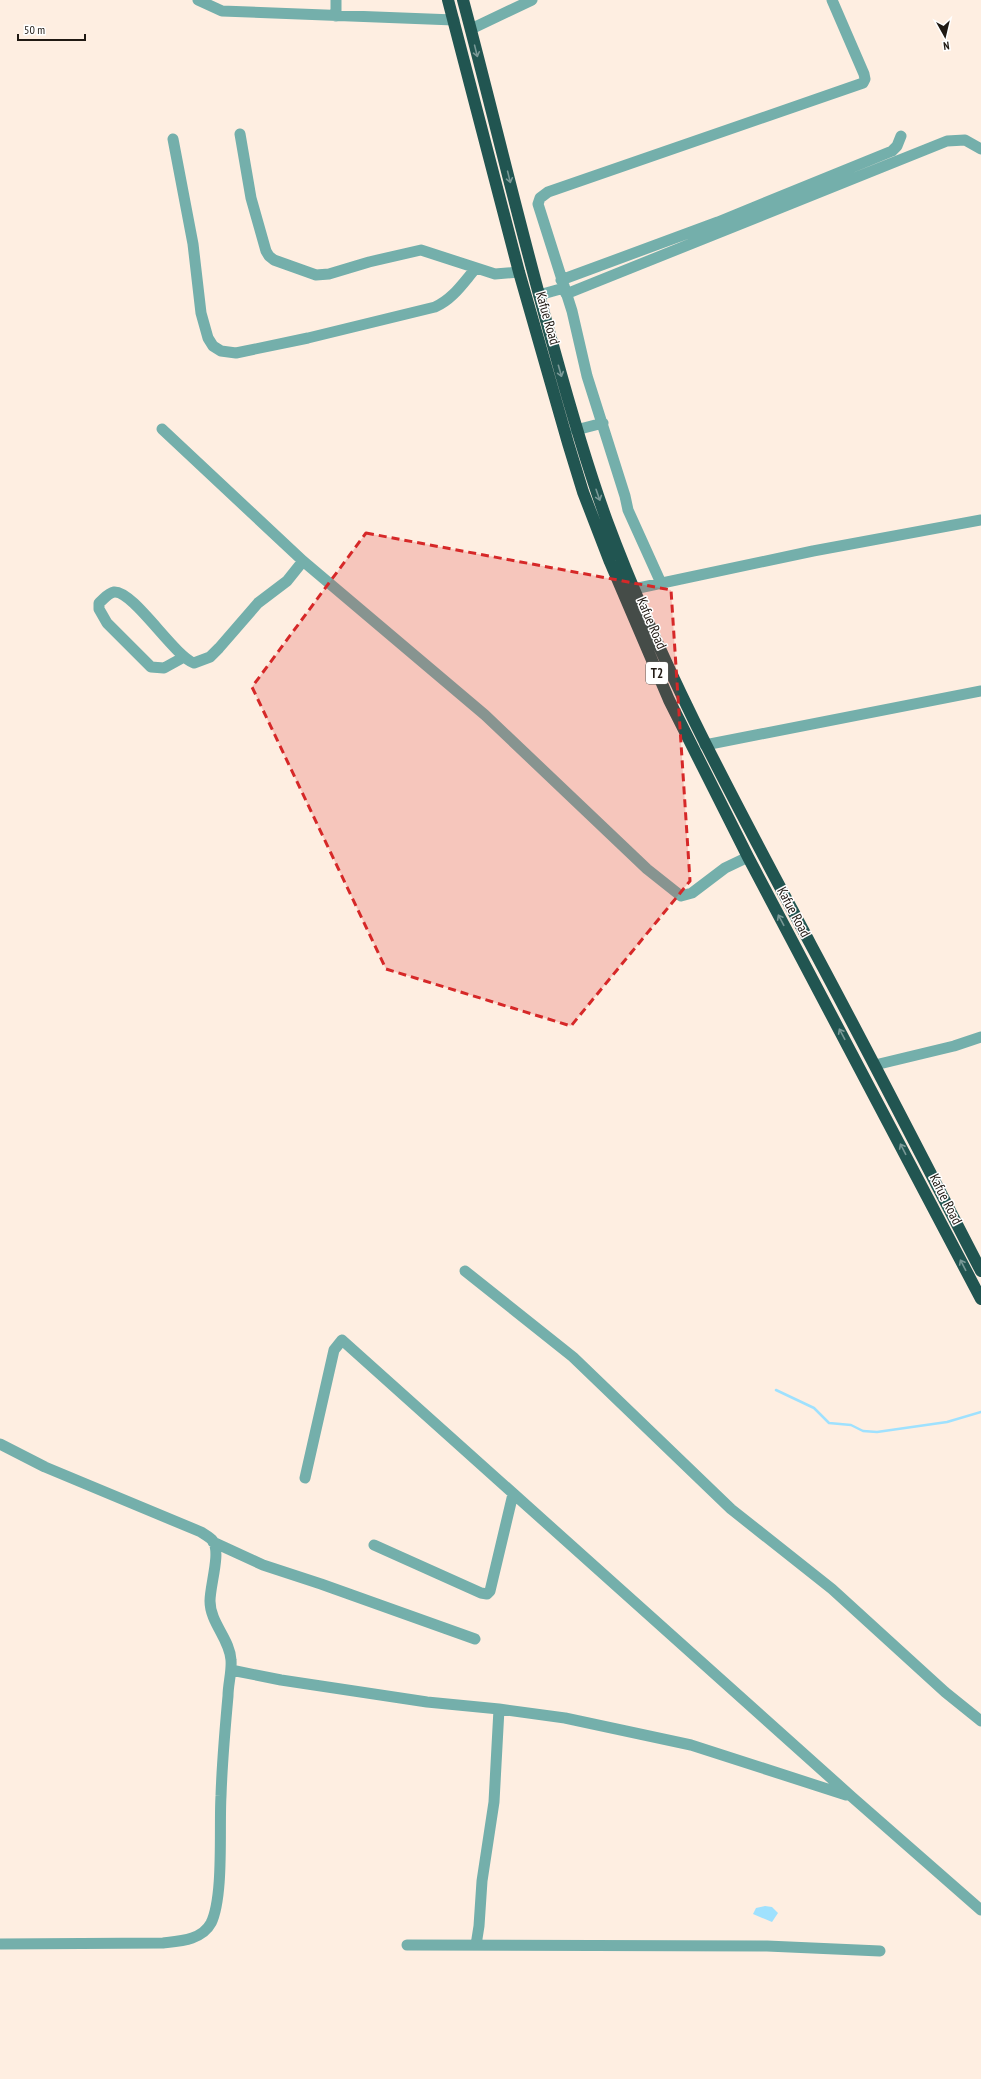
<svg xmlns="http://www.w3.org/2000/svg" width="981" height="2079" font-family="'PT Sans Narrow',sans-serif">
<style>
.water{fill:#9fe1fe}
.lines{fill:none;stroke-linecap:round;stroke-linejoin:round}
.stream{stroke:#9fe1fe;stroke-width:2.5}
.minor{stroke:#74afab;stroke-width:11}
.highway{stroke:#215551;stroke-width:12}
.oneway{stroke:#7a9997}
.marked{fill:#d62828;fill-opacity:0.2;stroke:#d62828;stroke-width:3;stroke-dasharray:8 5;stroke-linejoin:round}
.labels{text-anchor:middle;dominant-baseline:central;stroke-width:3;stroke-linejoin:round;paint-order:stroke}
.shield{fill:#fff;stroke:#635e5a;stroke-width:1}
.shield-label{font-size:13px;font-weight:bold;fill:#201913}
.street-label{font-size:14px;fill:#201913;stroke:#fff}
</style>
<rect width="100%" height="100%" fill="#feeee1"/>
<path class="water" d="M765,1906l7,1 6,6 -6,9 -19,-8 3,-6z"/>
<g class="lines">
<path class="stream" d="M776,1390l38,18 15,15 22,2 12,6 14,1 70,-10 34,-10"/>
<path class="minor" d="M198,0l24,11 232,9
M336,16v-16
M471,29l61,-29
M240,134l11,64 15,53 3,5 5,4 42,15 13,-1 40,-12 52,-12 74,24 24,-2
M173,139l20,105 8,69 7,25 5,8 8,5 15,2 72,-15 127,-31c18,-8 28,-24 41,-39
M561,280l157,-58 174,-71 5,-5 4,-10
M566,294l381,-153 18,-1 16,9
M539,295l25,-7
M162,429l141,132 182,154 162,154 34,27 11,-3 33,-25 23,-11
M576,430l27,-7
M661,583l-33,-73 -3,-14 -38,-120 -15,-65 -34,-107 2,-6 8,-6 315,-109 2,-4 -1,-5 -32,-74
M634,589l179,-38 168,-31
M184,657l-20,11 -13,-1 -44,-44 -8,-14v-6c5,-4 9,-10 15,-11 19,-2 60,64 80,71l16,-6 9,-9 39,-45 29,-22 16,-20
M705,745l276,-54
M875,1065l79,-19 27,-9
M465,1271l108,86 158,152 101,80 113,103 36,29
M0,1444l45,23 156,65c4,3 9,5 12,9 8,12 -3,44 -3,60 0,22 20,38 21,59 1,12 -3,24 -3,36 -3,33 -6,67 -7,100 -2,32 3,100 -10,127 -9,17 -31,18 -48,20l-163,1
M305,1478l29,-128 8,-10 510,457 129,113
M213,1542l50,23 58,19 154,55
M374,1545l107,48 6,1 3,-3 23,-97
M231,1670l50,10 146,22 72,7 66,9 126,27 155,50
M407,1945l360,1 113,5
M476,1945l3,-19 3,-45 12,-79 5,-93"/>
<path class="highway" d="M448,0l71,272 49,171 15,49 27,70 59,138 79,157 233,442
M463,0c31,116 58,233 91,349 16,58 32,115 53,172 55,148 130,285 204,424 58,108 114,217 170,326"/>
</g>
<defs><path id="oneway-shaft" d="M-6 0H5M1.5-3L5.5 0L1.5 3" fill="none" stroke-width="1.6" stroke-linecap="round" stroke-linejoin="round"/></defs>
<g class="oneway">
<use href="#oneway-shaft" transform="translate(476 51) rotate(76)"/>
<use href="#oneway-shaft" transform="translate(509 177) rotate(76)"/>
<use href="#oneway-shaft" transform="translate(560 371) rotate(74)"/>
<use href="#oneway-shaft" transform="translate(598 495) rotate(71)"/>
<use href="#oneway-shaft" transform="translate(781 920) rotate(-118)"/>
<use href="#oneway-shaft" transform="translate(842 1034) rotate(-118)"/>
<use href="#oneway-shaft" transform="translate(903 1149) rotate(-117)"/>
<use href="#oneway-shaft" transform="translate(963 1265) rotate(-117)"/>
</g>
<path class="marked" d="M366,533l305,57 19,291 -119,145 -185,-57 -134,-282z"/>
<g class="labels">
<rect class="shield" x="646" y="662" width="22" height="22" rx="3"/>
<g class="shield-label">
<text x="657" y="673">T2</text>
</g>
<g class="street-label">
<text transform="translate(548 318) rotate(74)">Kafue Road</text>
<text transform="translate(652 623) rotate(67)">Kafue Road</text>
<text transform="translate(794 912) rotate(62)">Kafue Road</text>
<text transform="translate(946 1199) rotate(63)">Kafue Road</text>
</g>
</g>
<g transform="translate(945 36) rotate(172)" stroke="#ffffff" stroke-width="3" paint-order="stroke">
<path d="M0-3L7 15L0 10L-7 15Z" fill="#201913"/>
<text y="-6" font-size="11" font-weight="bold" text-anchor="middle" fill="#201913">N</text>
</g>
<path d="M18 34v6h67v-6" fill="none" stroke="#201913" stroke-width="2"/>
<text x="24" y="34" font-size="12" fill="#201913" stroke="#ffffff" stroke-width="3" paint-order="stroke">50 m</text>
</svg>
